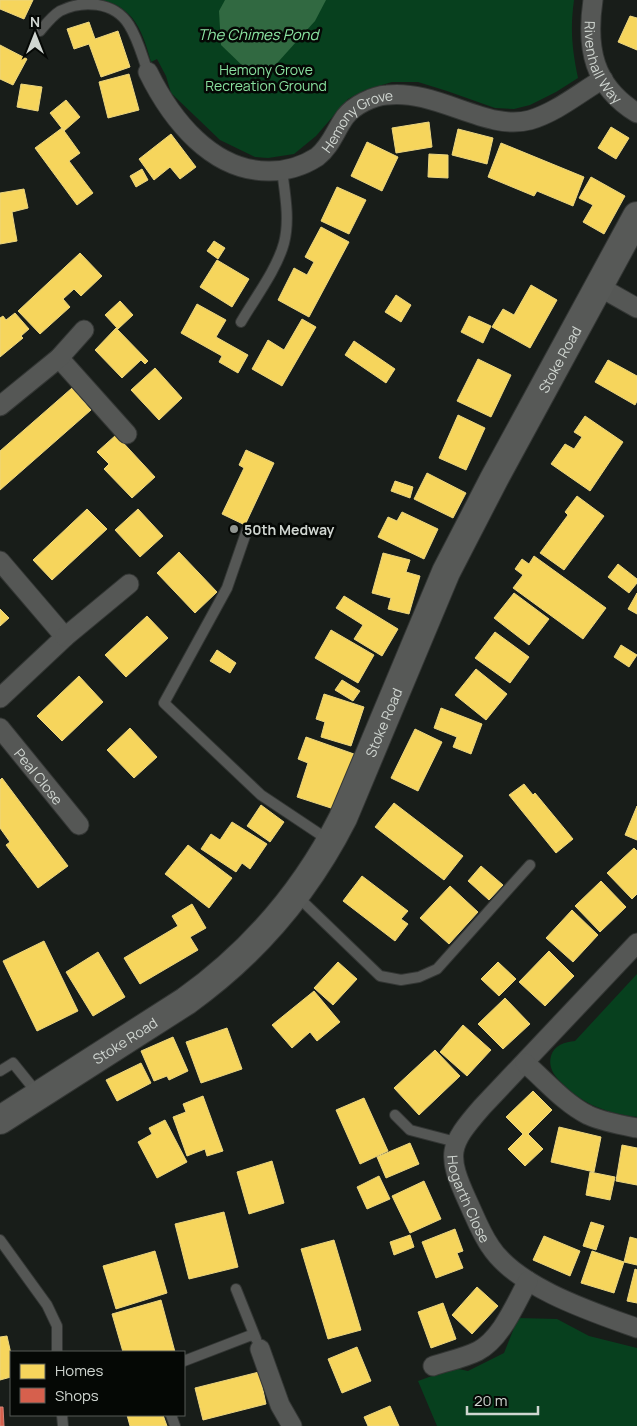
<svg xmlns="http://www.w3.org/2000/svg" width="637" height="1426" font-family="Manrope,sans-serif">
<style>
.green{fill:#07401e}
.water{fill:#316941}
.homes{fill:#f6d55c;stroke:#ebd57f}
.shops{fill:#d6604d;stroke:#d48375}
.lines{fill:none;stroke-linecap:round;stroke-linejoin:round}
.lane-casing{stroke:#333634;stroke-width:12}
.street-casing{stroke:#333634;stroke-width:21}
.secondary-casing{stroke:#333634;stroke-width:30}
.lane{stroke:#555755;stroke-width:10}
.street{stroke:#555755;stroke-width:19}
.secondary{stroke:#575957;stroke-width:28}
.poi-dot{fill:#909591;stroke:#050805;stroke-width:2}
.labels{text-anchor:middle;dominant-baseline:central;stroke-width:5;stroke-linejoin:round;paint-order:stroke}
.street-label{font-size:14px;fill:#d0d6d1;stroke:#050805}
.park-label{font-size:14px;fill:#89e19f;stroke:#050805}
.poi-label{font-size:14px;font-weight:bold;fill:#d0d6d1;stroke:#050805;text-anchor:start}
.water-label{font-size:15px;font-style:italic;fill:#8ce5a3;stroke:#050805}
</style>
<rect width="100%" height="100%" fill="#181d19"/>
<path class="green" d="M101,0h473c-4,30 -2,48 4,78l-22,14 -26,13 -16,4 -19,-1 -48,-17 -29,-9h-26l-27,8 -17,9 -32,37 -22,18 -26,4 -13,-1 -35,-17 -49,-47 -5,-17 -9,-17 -6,3c-8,-29 -16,-55 -50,-62z
M637,974v143c-30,-4 -54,-12 -75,-34 -8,-7 -14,-16 -11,-27 3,-11 14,-14 24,-15z
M518,1318l39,1 32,17 48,12v78h-200l-19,-45 36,-13 14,3 36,-18z"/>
<path class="water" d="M225,0h101l-11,21 -45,50h-22l-27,-26 -2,-34z"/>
<path class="homes" d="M0,0h33l-9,19 -24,-10z
M630,16l7,2v32l-19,-8z
M89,22l6,17 23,-8 12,36 -29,10 -12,-33 -15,5 -7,-20z
M0,45l27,14 -14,26 -13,-6z
M129,74l10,36 -31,8 -9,-36z
M21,84l21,3 -4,24 -21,-4z
M66,100l14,17 -16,14 -14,-18z
M429,122l3,25 -36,6 -4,-25z
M611,127l18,11 -13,21 -18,-11z
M62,128l18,25 -11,8 24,32 -16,12 -42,-57z
M458,129l35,9 -6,26 -35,-9z
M171,134l25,33 -16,12 -10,-12 -16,13 -15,-21z
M367,142l31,15 -16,34 -31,-15z
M501,143l83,34 -11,29 -36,-15 -3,5 -46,-19z
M429,154l19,1v23l-20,-1z
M142,169l6,11 -12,7 -6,-11z
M591,177l34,19 -21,38 -21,-12 10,-17 -14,-7z
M337,187l29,13 -17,34 -28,-13z
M24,189l4,19 -16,4 5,29 -17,3v-51z
M321,227l28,15 -40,75 -31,-17 16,-32 13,7 7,-13 -9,-5z
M214,241l11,7 -7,11 -11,-8z
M80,253l22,23 -21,20 -7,-7 -11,10 7,8 -30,27 -22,-23z
M217,260l32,19 -17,28 -32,-20z
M531,285l26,15 -27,48 -38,-21 11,-18 11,6z
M396,295l15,10 -10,17 -16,-10z
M120,301l13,14 -15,14 -13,-14z
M197,304l29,16 -10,17 32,18 -10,18 -19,-11 3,-6 -41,-23z
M15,313l14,16 -8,7 2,2 -23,19v-39l3,-2 3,4z
M469,316l22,10 -8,17 -22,-11z
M302,319l14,8 -34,59 -30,-17 16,-29 16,10z
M116,328l32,33 -3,3 -4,-4 -19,18 -27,-28z
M354,341l41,28 -9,14 -41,-28z
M478,359l33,16 -20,42 -34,-16z
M608,360l29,16v25l-2,4 -40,-23z
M155,368l27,30 -23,22 -28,-30z
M72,388l19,22 -91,80v-39z
M458,415l27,13 -19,42 -27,-12z
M585,416l38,26 -33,49 -39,-27 14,-20 9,5 8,-12 -8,-5z
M116,435l39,42 -23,21 -28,-29 5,-5 -12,-12z
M246,450l28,13 -29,62 -23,-11 22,-46 -5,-3z
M427,473l39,20 -13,25 -39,-19z
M395,481l18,6 -3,11 -19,-7z
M577,496l27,20 -40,54 -24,-17 28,-38 -3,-3z
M87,509l20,20 -55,51 -19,-20z
M138,509l25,27 -23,21 -25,-27z
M402,512l36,17 -14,30 -46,-22 10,-20 9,4z
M179,552l38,40 -22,21 -38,-40z
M383,553l27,7 -4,12 14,4 -11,38 -21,-5 3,-11 -19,-5z
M534,556l72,52 -23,31 -70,-51 10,-13 -8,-6 7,-10 7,5z
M618,564l19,15v4l-8,10 -21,-16z
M514,593l35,26 -20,26 -35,-27z
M637,593v21l-9,-5z
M344,596l54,33 -16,27 -28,-17 9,-14 -27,-17z
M0,609l9,9 -9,8z
M147,616l21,22 -42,39 -21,-22z
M331,630l43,25 -16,28 -43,-25z
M495,632l34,25 -19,26 -35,-25z
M621,645l16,10 -8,12 -15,-10z
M217,650l19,13 -6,10 -20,-12z
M476,669l31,25 -21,26 -31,-25z
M79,676l24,26 -41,39 -25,-25z
M342,680l18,11 -7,10 -18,-11z
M324,694l40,13 -13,39 -30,-9 4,-15 -9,-3z
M441,708l41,16 -11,30 -18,-7 4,-10 -23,-9z
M130,728l27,29 -23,21 -27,-28z
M415,729l27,13 -24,49 -27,-13z
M306,737l48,17 -20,55 -37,-12 11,-34 -10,-4z
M2,778l66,88 -30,22 -32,-43 4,-3 -10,-14v-48z
M524,784l9,11 2,-2 38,46 -17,14 -47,-58z
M394,803l69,53 -19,24 -69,-53z
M261,805l23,17 -14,20 -23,-16z
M637,806v34l-12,-5z
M232,822l35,22 -17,25 -8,-6 -6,9 -35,-23 10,-15 9,6z
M188,845l44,33 -23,30 -44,-34z
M634,848l3,3v43l-5,5 -25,-26z
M481,866l22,19 -14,15 -21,-19z
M362,876l46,35 -7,8 7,5 -13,17 -52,-40z
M601,881l25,26 -26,25 -25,-26z
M450,886l28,26 -29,32 -29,-26z
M192,904l14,24 -16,9 8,13 -58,34 -16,-26 54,-32 -6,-10z
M572,910l26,25 -25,27 -27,-24z
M44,941l34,70 -41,20 -34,-70z
M549,951l25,25 -29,30 -26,-24z
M98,952l27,45 -32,19 -27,-44z
M338,962l19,17 -24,26 -19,-17z
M498,962l18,17 -17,17 -18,-17z
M314,991l26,31 -23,19 -7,-9 -18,16 -20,-23z
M505,998l25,26 -27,25 -25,-25z
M463,1025l28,25 -24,26 -27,-24z
M227,1028l15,41 -41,14 -15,-41z
M173,1037l15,34 -19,9 -2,-4 -13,5 -13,-30z
M435,1050l25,26 -41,39 -25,-27z
M141,1063l10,20 -34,18 -11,-21z
M533,1091l19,19 -24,24 15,15 -18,17 -17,-17 15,-15 -17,-17z
M203,1096l20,55 -16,5 -2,-7 -18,7 -14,-39 13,-5 -3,-8z
M364,1098l24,53 -28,13 -24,-54z
M165,1120l22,42 -30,16 -19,-36 14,-8 -3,-6z
M559,1127l42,10 -7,35 -43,-10z
M410,1143l9,21 -33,14 -9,-21z
M622,1145l15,3v37l-21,-4z
M272,1161l12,42 -35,11 -12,-42z
M590,1172l25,5 -5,23 -24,-5z
M379,1176l11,23 -23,10 -10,-22z
M424,1181l17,38 -31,14 -18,-37z
M224,1212l14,55 -49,12 -14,-55z
M591,1222l13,4 -8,24 -13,-4z
M455,1229l8,22 -6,2 6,15 -27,10 -14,-36z
M410,1235l4,12 -20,8 -4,-13z
M544,1236l36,15 -10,25 -37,-16z
M630,1237l7,2v26l-13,-3z
M334,1240l27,90 -33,9 -27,-90z
M155,1251l12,42 -51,16 -13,-43z
M592,1251l32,11 -10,31 -33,-10z
M635,1269l2,1v33l-10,-2z
M477,1287l21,19 -26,28 -20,-19z
M161,1300l14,52h-52l-11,-38z
M443,1303l13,36 -25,9 -13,-36z
M7,1336l4,18v23l-11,3v-43z
M357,1347l14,34 -29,12 -14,-34z
M259,1372l7,32 -63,16 -8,-32z
M390,1406l9,20h-31l-4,-9z
M127,1415h36l4,11h-37z"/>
<path class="shops" d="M0,1407h3l1,19h-4z"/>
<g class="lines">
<defs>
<path id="lane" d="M40,31c6,-7 12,-15 20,-20 22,-11 54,-10 69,14 9,14 13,31 19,47
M241,322c14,-24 36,-53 43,-79 6,-23 1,-49 -2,-73
M247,530l-20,58 -63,115 97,92 69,46
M296,895l84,81 21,4 18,-3 18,-8 93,-104
M0,1071l13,-8 25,31
M395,1115l15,15 46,12
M0,1240l47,65 10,21v26
M236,1289l20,50
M184,1361l70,-27
M62,1415l1,11
M171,1415l4,11"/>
<g id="street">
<path id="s1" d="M593,0c-7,48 0,86 44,113"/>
<path id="s2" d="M148,72c23,47 64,100 122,99 17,0 33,-5 47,-14 14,-11 18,-26 28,-40 9,-12 28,-21 42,-22 50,-6 100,37 143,25 27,-8 49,-27 73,-41"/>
<path d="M598,286l39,22"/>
<path d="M59,358l68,76"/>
<path d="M0,406l59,-48 25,-28"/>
<path d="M0,561l65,76 -65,61"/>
<path d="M65,637l64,-53"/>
<path id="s3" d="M0,728l79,97"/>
<path id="s4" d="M637,943l-155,164c-34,39 -36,47 -14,95 7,15 13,31 22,44 26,41 102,66 147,82"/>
<path d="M525,1063c20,17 39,40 63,52 15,7 33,10 49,13"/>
<path d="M260,1349l20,56 12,21"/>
<path d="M433,1366c15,-5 31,-8 45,-15 24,-13 37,-47 50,-70"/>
</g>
<g id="secondary">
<path id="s5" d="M0,1120l186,-119c67,-48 120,-110 157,-183l103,-246 48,-93 143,-263"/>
</g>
</defs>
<use href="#lane" class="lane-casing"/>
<use href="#street" class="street-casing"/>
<use href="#secondary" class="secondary-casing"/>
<use href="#lane" class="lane"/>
<use href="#street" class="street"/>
<use href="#secondary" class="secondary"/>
</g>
<circle class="poi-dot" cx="234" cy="529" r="5"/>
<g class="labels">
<g class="street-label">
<text stroke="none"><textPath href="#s1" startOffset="65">Rivenhall Way</textPath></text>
<text stroke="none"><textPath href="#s2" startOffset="272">Hemony Grove</textPath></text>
<text stroke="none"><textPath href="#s5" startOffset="972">Stoke Road</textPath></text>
<text stroke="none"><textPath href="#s5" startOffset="568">Stoke Road</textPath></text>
<text stroke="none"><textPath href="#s3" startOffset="62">Peal Close</textPath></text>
<text stroke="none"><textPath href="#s5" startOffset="148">Stoke Road</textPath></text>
<text stroke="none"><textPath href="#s4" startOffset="329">Hogarth Close</textPath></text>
</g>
<g class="park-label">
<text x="266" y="69">Hemony Grove<tspan x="266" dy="16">Recreation Ground</tspan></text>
</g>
<g class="poi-label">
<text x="244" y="529">50th Medway</text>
</g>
<g class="water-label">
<text x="258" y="34">The Chimes Pond</text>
</g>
</g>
<rect x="10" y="1351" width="175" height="65" fill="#050805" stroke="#565a57"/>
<rect x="20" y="1364" width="25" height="15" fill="#f6d55c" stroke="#565a57"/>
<text x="55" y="1376" font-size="15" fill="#d0d6d1">Homes</text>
<rect x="20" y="1388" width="25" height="15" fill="#d6604d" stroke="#565a57"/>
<text x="55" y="1401" font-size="15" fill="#d0d6d1">Shops</text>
<g transform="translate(35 35)" stroke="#050805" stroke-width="4" paint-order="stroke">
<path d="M0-4L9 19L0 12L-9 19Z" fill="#d0d6d1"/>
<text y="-8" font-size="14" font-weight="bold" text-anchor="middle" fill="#d0d6d1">N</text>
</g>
<path d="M467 1406v8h71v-8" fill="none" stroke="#d0d6d1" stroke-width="2.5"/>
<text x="474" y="1406" font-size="15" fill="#d0d6d1" stroke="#050805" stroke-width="4" paint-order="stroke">20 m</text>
</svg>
